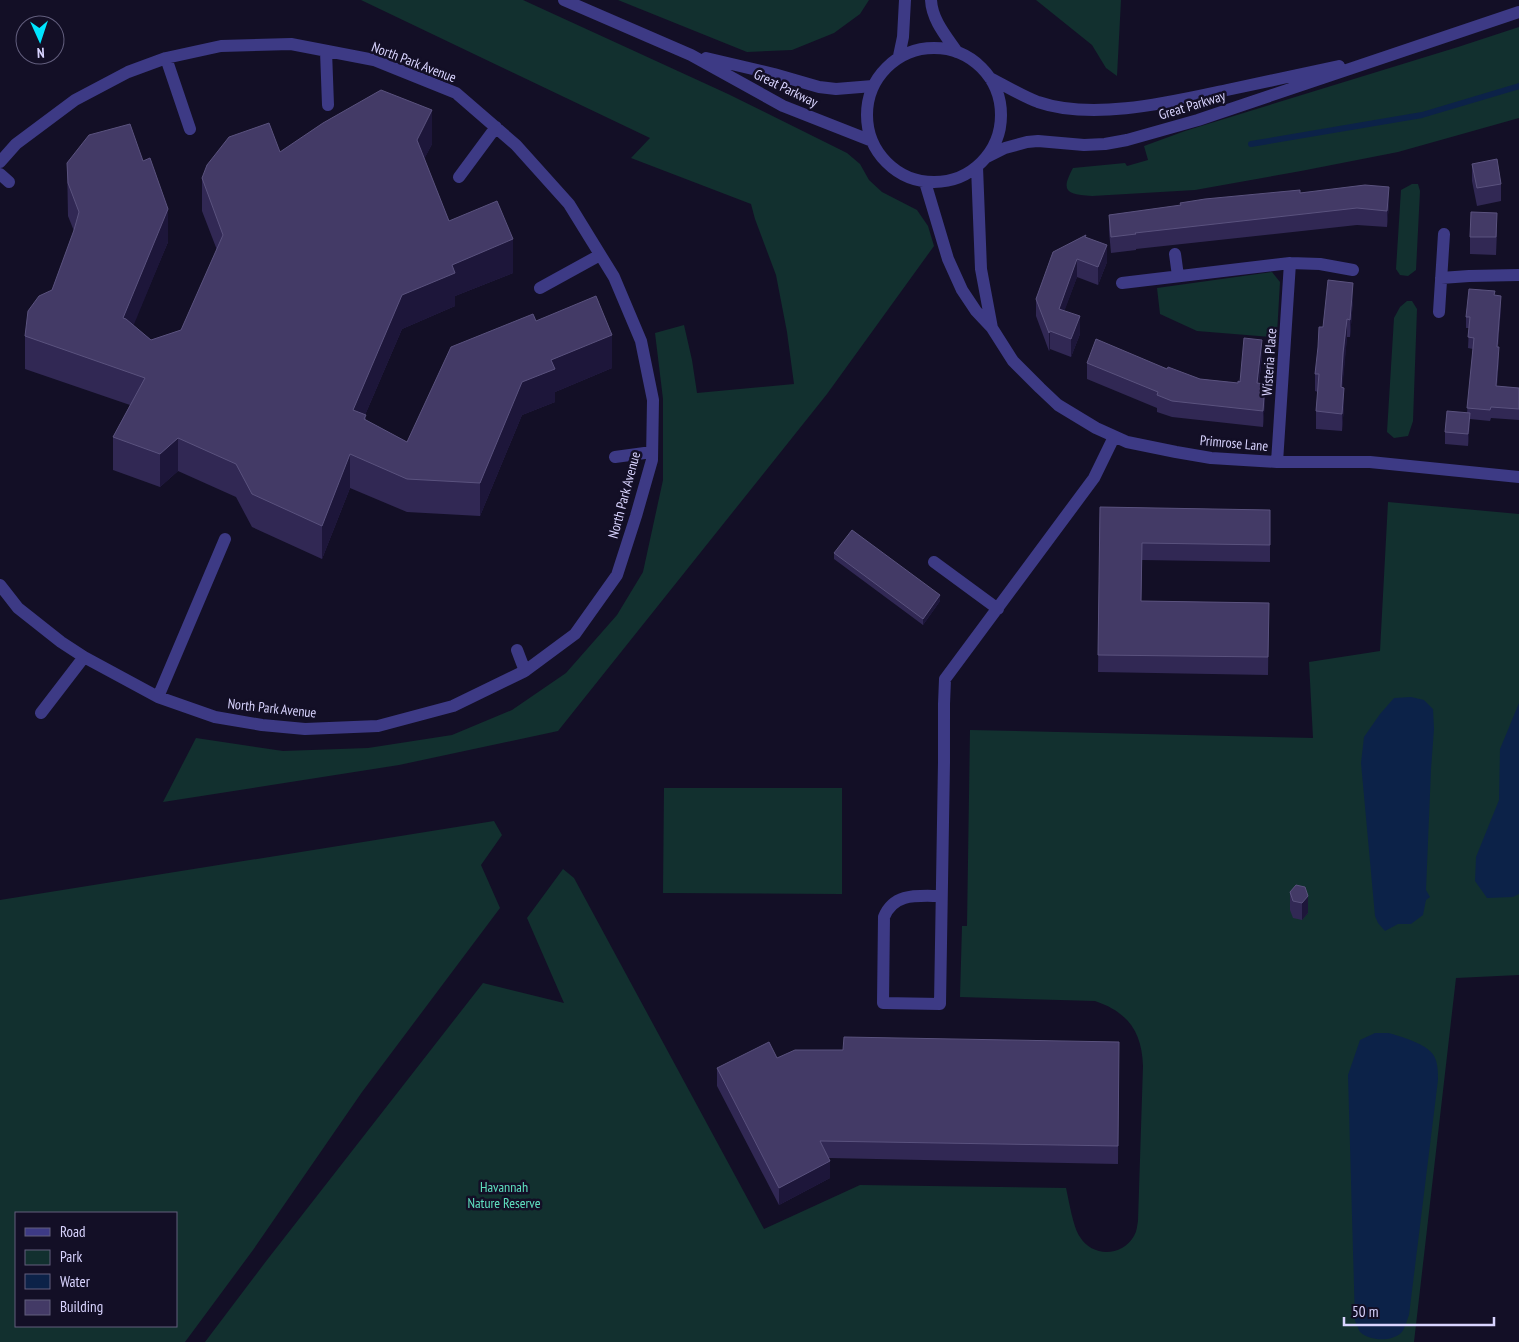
<svg xmlns="http://www.w3.org/2000/svg" width="1519" height="1342" font-family="'PT Sans Narrow',sans-serif">
<style>
.green{fill:#12302f;fill-rule:evenodd}
.water{fill:#0c2248}
.lines{fill:none;stroke-linecap:round;stroke-linejoin:round}
.stream{stroke:#0c2248;stroke-width:6}
.minor{stroke:#3d3a85;stroke-width:12}
.wall{fill:#312854}
.shaded-wall{fill:#1d163a}
.building{fill:#433a66;stroke:#5a527e}
.labels{text-anchor:middle;dominant-baseline:central;stroke-width:5;stroke-linejoin:round;paint-order:stroke}
.street-label{font-size:14px;fill:#d9d4ff;stroke:#130f26}
.park-label{font-size:14px;fill:#5fe0c0;stroke:#130f26}
</style>
<rect width="100%" height="100%" fill="#130f26"/>
<path class="green" d="M361,0h162l205,94 119,59 13,11 9,16 13,12 35,18 11,16 6,20 -107,148 -269,337 -159,34 -236,37 33,-64 87,13 85,-3 84,-13 60,-25 54,-37 51,-58 26,-43 20,-92v-81l-8,-66 29,-8 8,35 5,33 97,-9 -7,-52 -11,-57 -21,-56 -4,-15 -120,-46 19,-20z
M618,0h251l-9,14 -26,19 -42,17 -45,2z
M1036,0h85l-4,76 -11,-8 -14,-23z
M1519,27v91l-121,34 -97,19 -106,19 -103,6c-25,-2 -32,-4 -19,-28l52,-5 2,3 21,-6 -4,-14 41,-15 273,-84z
M1412,184h6l2,7 -4,79 -8,6 -8,-1 -4,-6 5,-79z
M1272,272l8,10 -3,52 -6,3 -74,-6 -37,-17 -3,-26z
M1407,301h5l5,8 -4,112 -5,15 -14,2 -7,-6 7,-114 6,-11z
M1388,502l131,12v461l-63,3 -42,364h-1209l62,-82 216,-277 81,20 -37,-85 36,-49 11,9 190,351 96,-44 206,3c3,13 7,39 14,49 12,20 42,20 54,-1 3,-5 3,-10 4,-15l5,-155c-1,-34 -15,-54 -48,-65l-135,-4 2,-71h5l3,-196 343,8 -4,-76 71,-11z
M664,788h178v106l-179,-1z
M494,821l8,14 -21,30 19,43 -138,184 -109,158 -68,92h-185v-442zM16,1213h160v113h-160z"/>
<path class="water" d="M1411,697l13,3 9,9 1,20 -3,40 -5,121 4,7 -4,3 -3,15 -12,9h-13l-13,7 -7,-8 -3,-7 -14,-153 3,-26 16,-23 14,-16z
M1519,703v191l-6,3 -26,1 -12,-17 1,-24 23,-57 1,-51z
M1388,1033c12,3 40,11 46,23 4,7 4,16 4,24l-29,235c-2,5 -4,14 -8,18 -10,9 -31,8 -41,-1 -2,-3 -3,-8 -5,-11l-7,-246 12,-35 15,-7z"/>
<g class="lines">
<path class="stream" d="M1251,144l171,-29 97,-29"/>
<path class="minor" d="M564,0l127,55 92,51 89,35
M931,0c1,20 15,36 26,52
M867 115a67 67 0 1 1 134 0a67 67 0 1 1-134 0Z
M326,51l2,54
M899,56l4,-19 2,-37
M166,58l24,71
M706,58l68,16 45,13 17,2 37,-3
M990,78c16,8 32,18 48,24 55,19 133,0 189,-12 37,-8 75,-16 112,-24
M987,157l18,-9 22,-6 11,-1 46,4 21,-1 22,-4 71,-20 321,-108
M0,162l16,-18 59,-44 53,-28 38,-14 55,-12 70,-2 83,16 82,33 60,52 53,59 45,73 27,64 12,59 -1,60 -16,56 -19,59 -42,59 -50,37 -72,35 -75,20 -73,3 -43,-4 -47,-8 -57,-20 -74,-40 -23,-15 -43,-34 -18,-23
M977,167l4,102 11,59
M0,174l9,8
M459,177l37,-50
M925,182l23,77 14,31 14,21 16,17 21,33 27,27 18,17 38,23 31,14 49,10 35,6 66,4h93l149,15
M1175,254l3,22
M1441,278l28,-2 50,-1
M1122,283l168,-20 30,1 33,6
M540,288l60,-33
M1439,312l5,-78
M615,457l37,-5
M1277,462l13,-199
M934,562l64,47
M517,650l8,21
M158,697l67,-158
M41,713l43,-56
M941,896c-22,0 -47,-4 -57,21l-1,86 57,1 4,-242v-58l1,-25 149,-201 20,-41"/>
</g>
<path class="wall" d="M432,144l-8,15 25,62 64,52 -58,23v10l-53,23 -37,86 1,5 41,22 129,-121 76,47 -57,24v10l-33,13 -42,101 -73,-4 -57,-24 -28,71 -70,-32 -16,-30 -58,-26 -18,16 -47,-17v-33l17,-32 -105,-36v-33l27,-46 22,-59 -6,-15 -1,-53 101,79 -35,83 18,15 30,-10 36,-80 -15,-39v-33z
M1472,164l29,20v17l-24,5 -5,-25z
M1300,193l89,10 -2,24 -30,-2 -221,24v1l-25,3 -2,-22v-16l71,-9z
M1497,230l-1,25 -26,-1v-17z
M1086,237l21,25 -9,23 -21,-8 -13,34 16,23 -9,23 -21,-8 -1,2 -13,-35v-17z
M1495,295l6,12 -3,40 1,11 -2,28 22,2v32l-28,-2 -1,3 -20,-2 -2,27 -23,-2v-12l22,-19 6,-64 -5,-1 1,-20h-3v-11z
M1353,300l-3,37h-3l-5,50 2,18 -2,26 -26,-2v-18l2,-19 -3,-1v-17l8,-47z
M1262,357l-3,26 6,17 -2,27 -91,-10 -15,-5v-4l-70,-29v-16l80,6 33,10 38,4z
M1100,507l170,3v52l-128,-2 -1,41 128,2 -1,72 -170,-3z
M834,553l106,48 -17,24 -89,-66z
M1296,885l12,28 -6,7 -9,-2 -3,-8v-18z
M777,1058l342,2 -1,104 -289,-6 1,20 -51,27 -62,-119v-18z"/>
<path class="shaded-wall" d="M432,110v34l-15,29v-33z
M1389,187v16l-2,24v-16z
M168,209v33l-45,109v-33z
M513,239v34l-58,23v10l-53,23 -49,114v-33l49,-115 50,-30z
M1107,245v17l-9,23v-18z
M1077,259v18l-18,49v-17z
M1353,283v17l-3,37v-17z
M1501,296v11l-4,51v-11z
M1080,316v18l-9,23v-18z
M1347,319v18l-6,68v-18z
M1050,331v18l-1,2v-18z
M612,335v33l-57,24v10l-33,13 -42,101v-33l42,-101 29,-22z
M1262,340v17l-5,43v-17z
M1499,347v11l-3,39v-11z
M1265,384v16l-2,27v-16z
M1344,388v17l-2,26v-17z
M1470,413v12l-2,21v-12z
M178,438v33l-18,16v-33z
M350,454v34l-28,71v-33z
M940,595v6l-17,24v-6z
M1308,896v17l-6,7v-17z
M830,1161v17l-51,27v-17z"/>
<path class="building" d="M381,90l51,20 -15,30 32,81 48,-20 16,38 -61,26 3,8 -53,22 -49,115 13,5 -2,4 43,23 44,-95 82,-33 3,7 60,-25 16,39 -61,25 4,9 -33,13 -42,101 -73,-4 -57,-25 -28,72 -70,-32 -16,-30 -58,-26 -18,16 -47,-17 32,-59 -120,-42 3,-25 11,-15 13,-6 22,-60 5,-18 -11,-29 -1,-20 22,-28 41,-11 13,37 7,-3 18,51 -45,109 3,1 25,21 30,-10 42,-95 -21,-57 5,-13 22,-28 40,-14 11,29 43,-29z
M1497,159l4,25 -24,4 -5,-24z
M1365,185l24,2 -2,24 -30,-3 -222,25 1,1 -25,3 -2,-22 72,-10 -1,-2 25,-4 95,-9v3z
M1471,212l26,1 -1,24h-26z
M1086,235l-1,2 22,8 -9,22 -21,-8 -18,50 21,7 -9,23 -21,-8 -1,2 -13,-34 17,-47z
M1328,280l25,3 -3,37 -3,-1 -4,34 -2,34 3,1 -2,26 -26,-3 3,-37h-4l3,-27 1,-20h4z
M1469,289l26,2 -1,4 7,1 -4,51h2l-3,39 23,2v21l-28,-2 -1,3 -23,-2 7,-70 -6,-1 2,-20h-4z
M1244,338l18,2 -5,43 8,1 -2,27 -91,-10 -15,-6 1,-3 -71,-29 9,-24 71,30 1,-2 32,12 38,4v-2l2,1z
M1447,411l23,2 -2,21 -23,-2z
M1100,507l170,3v35l-128,-2 -1,58 128,2 -1,54 -170,-2z
M852,530l88,65 -17,24 -89,-66z
M1296,885l9,2 3,9 -6,7 -9,-2 -3,-9z
M844,1037l275,5 -1,104 -298,-5 10,20 -51,27 -62,-120 52,-26 8,16 18,-8h48z"/>
<g class="labels">
<g class="street-label">
<text transform="translate(414 62) rotate(21)">North Park Avenue</text>
<text transform="translate(786 88) rotate(26)">Great Parkway</text>
<text transform="translate(1192 105) rotate(-17)">Great Parkway</text>
<text transform="translate(1269 362) rotate(-86)">Wisteria Place</text>
<text transform="translate(1234 443) rotate(5)">Primrose Lane</text>
<text transform="translate(624 495) rotate(-75)">North Park Avenue</text>
<text transform="translate(272 708) rotate(6)">North Park Avenue</text>
</g>
<g class="park-label">
<text x="504" y="1187">Havannah<tspan x="504" dy="16">Nature Reserve</tspan></text>
</g>
</g>
<rect x="15" y="1212" width="162" height="115" fill="#130f26" stroke="#625e7d"/>
<rect x="25" y="1228" width="25" height="8" fill="#3d3a85" stroke="#625e7d"/>
<text x="60" y="1237" font-size="15" fill="#d9d4ff">Road</text>
<rect x="25" y="1250" width="25" height="15" fill="#12302f" stroke="#625e7d"/>
<text x="60" y="1262" font-size="15" fill="#d9d4ff">Park</text>
<rect x="25" y="1274" width="25" height="15" fill="#0c2248" stroke="#625e7d"/>
<text x="60" y="1287" font-size="15" fill="#d9d4ff">Water</text>
<rect x="25" y="1300" width="25" height="15" fill="#433a66" stroke="#625e7d"/>
<text x="60" y="1312" font-size="15" fill="#d9d4ff">Building</text>
<g transform="translate(40 40) rotate(177)"><circle r="24" fill="#130f26" stroke="#625e7d"/>
<path d="M0-4L9 19L0 12L-9 19Z" fill="#00e5ff"/>
<text y="-8" font-size="14" font-weight="bold" text-anchor="middle" fill="#d9d4ff">N</text>
</g>
<path d="M1344 1317v8h150v-8" fill="none" stroke="#d9d4ff" stroke-width="2.5"/>
<text x="1352" y="1317" font-size="15" fill="#d9d4ff" stroke="#130f26" stroke-width="4" paint-order="stroke">50 m</text>
</svg>
